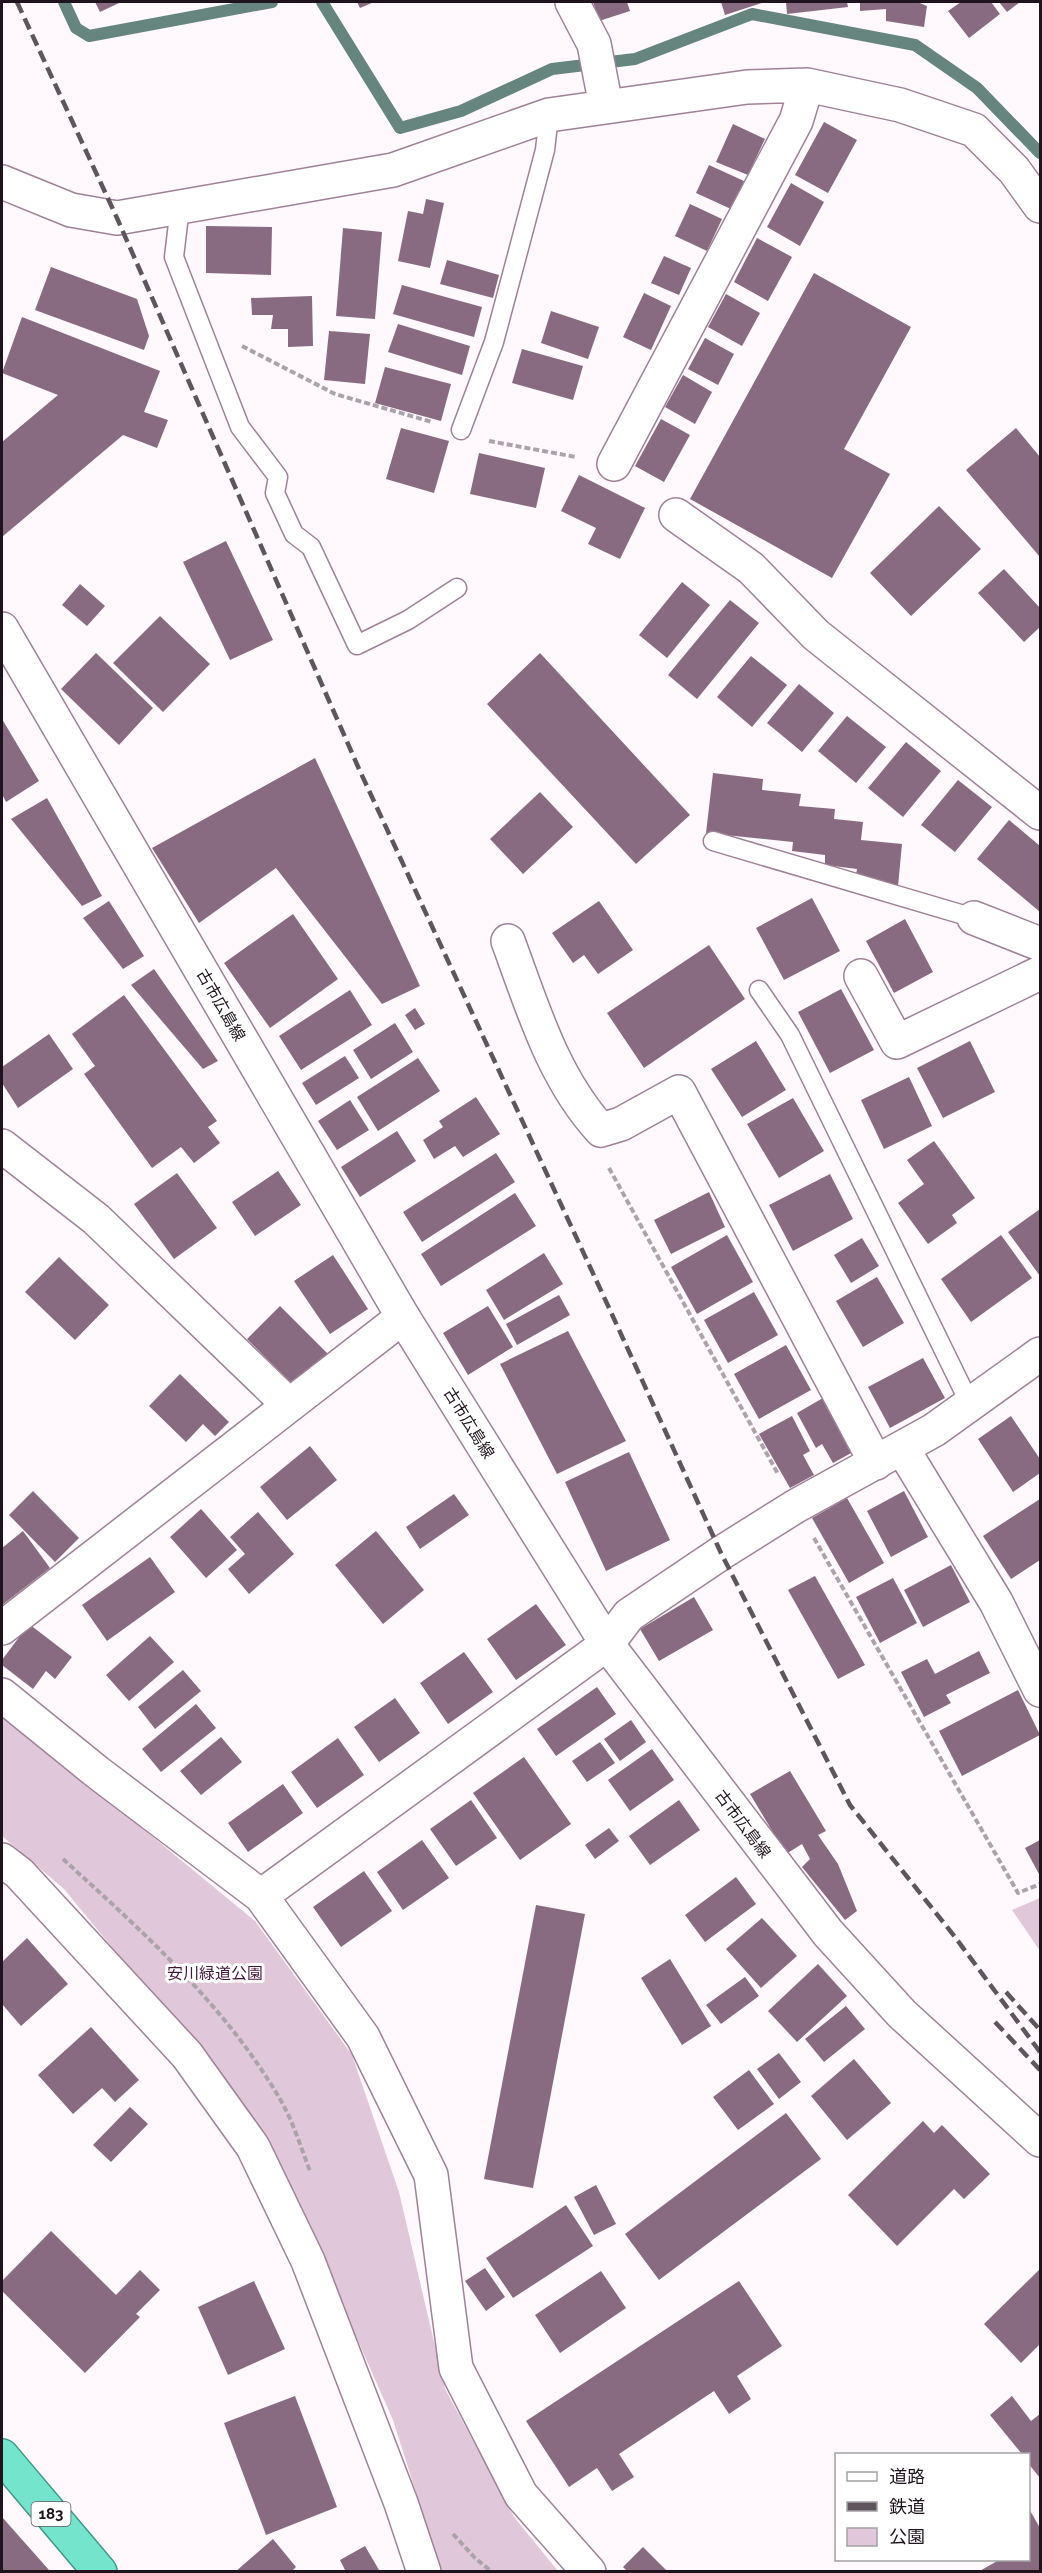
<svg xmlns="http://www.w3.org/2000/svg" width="1042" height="2573" font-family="Raleway,'Noto Sans JP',sans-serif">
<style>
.green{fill:#e0c7d9}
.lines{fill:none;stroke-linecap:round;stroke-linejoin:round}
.stream{stroke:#65857e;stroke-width:12}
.building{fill:#886b80}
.service-casing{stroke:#9f8297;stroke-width:21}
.minor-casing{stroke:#9f8297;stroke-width:36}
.secondary-casing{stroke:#9f8297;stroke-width:36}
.trunk-casing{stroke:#409787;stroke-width:36}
.path{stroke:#aba3a9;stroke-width:4;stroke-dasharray:6 3;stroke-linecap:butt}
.service{stroke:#fff;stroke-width:18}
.minor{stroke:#fff;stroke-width:33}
.secondary{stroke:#fff;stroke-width:33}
.trunk{stroke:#74e4cc;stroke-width:33}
.rail{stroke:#5f555d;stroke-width:4.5;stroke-dasharray:12 6;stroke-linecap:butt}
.labels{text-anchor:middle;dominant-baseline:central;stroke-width:6;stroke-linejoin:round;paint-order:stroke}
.shield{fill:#fff;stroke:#625a61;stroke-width:1.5}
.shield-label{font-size:15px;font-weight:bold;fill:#1f141d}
.street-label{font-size:16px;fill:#1f141d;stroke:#fff}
.park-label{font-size:16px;fill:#45173c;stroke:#fff}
</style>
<rect width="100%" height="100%" fill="#fff8fd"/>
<path class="green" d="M2,1713l253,208 97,134 47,137 46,197 69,128 44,54h-117l-48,-151 -125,-283 -204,-248 -62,-53z
M1040,1898v53l-28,-41z"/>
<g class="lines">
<path class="stream" d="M64,2l12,26 13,8 183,-34
M322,2l78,126 61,-17 91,-42 83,-10 117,-45 163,31 62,43 63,65"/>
</g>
<path class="building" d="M95,2h26l-21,10z
M357,2h17l-14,6z
M593,2h34l3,9 -31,10z
M721,2h44l-40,13z
M786,2h61l1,5 -61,7z
M860,2h57l10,4 -3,21 -38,-6v-12l-26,2z
M961,2h30l9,12 -31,24 -21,-27z
M999,2h21l-13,10z
M824,122l33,18 -29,53 -33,-18z
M733,124l32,15 -17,36 -32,-13z
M709,165l35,16 -13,28 -35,-16z
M791,183l33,19 -24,44 -33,-19z
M426,199l18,4 -14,65 -32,-7 10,-50 15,3z
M690,204l32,15 -15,32 -32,-15z
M206,226l66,1 -1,48 -65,-2z
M343,228l39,4 -7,87 -39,-3z
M757,238l35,19 -24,44 -34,-19z
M664,256l27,12 -12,27 -28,-12z
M447,260l52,15 -6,23 -53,-14z
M51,267l86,32 12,37 -5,14 -109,-40z
M814,273l97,54 -67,122 46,25 -58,104 -142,-79z
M402,285l80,22 -8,30 -81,-23z
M644,293l27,13 -20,44 -28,-13z
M726,294l34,19 -18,33 -34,-19z
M312,296l1,50 -25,1v-18h-17l2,-14h-21l-1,-17z
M551,311l48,16 -11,32 -47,-16z
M22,317l138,54 -16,41 24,8 -11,28 -34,-13 -121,102v-95l56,-47 -56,-22z
M398,324l72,22 -8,29 -74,-23z
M329,331l41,3 -5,50 -41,-4z
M705,338l29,16 -16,31 -30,-16z
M522,349l61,17 -10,34 -61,-17z
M385,367l66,17 -10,37 -66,-18z
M683,375l29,17 -17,32 -30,-17z
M661,419l29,16 -26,47 -29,-16z
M401,428l48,13 -15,52 -48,-14z
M1016,428l24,29v100l-74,-87z
M479,453l66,15 -9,40 -66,-14z
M579,475l66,33 -25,51 -32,-15 8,-16 -35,-17z
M939,506l42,43 -70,67 -41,-43z
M226,541l47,99 -43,20 -47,-98z
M1004,569l36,39v19l-16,15 -46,-49z
M682,582l28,23 -43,53 -28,-23z
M80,584l25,22 -18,20 -25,-21z
M730,600l29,23 -62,76 -29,-24z
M160,616l50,48 -47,48 -50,-49z
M96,653l57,55 -34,37 -58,-56z
M540,653l150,162 -54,49 -149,-160z
M751,656l36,29 -35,42 -35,-30z
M799,684l35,29 -32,39 -35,-29z
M847,716l39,31 -30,36 -38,-32z
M2,719l37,62 -33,21 -4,-8z
M906,742l35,29 -38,46 -35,-29z
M315,758l105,228 -38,18 -106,-136 -77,55 -47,-75z
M713,773l50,6 -1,11 39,4 -2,12 36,3 -1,10 29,3 -2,18 41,4 -4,42 -43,-5 2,-12 -32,-4v-10l-33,-4 1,-9 -87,-9z
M958,780l34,27 -37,45 -34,-27z
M540,792l33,35 -50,47 -33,-35z
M47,798l55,98 -20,10 -71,-87z
M1009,820l31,26v66l-63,-53z
M812,898l28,53 -56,29 -28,-52z
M109,901l35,55 -21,13 -40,-51z
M599,901l34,49 -35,24 -14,-19 -11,8 -21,-30z
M293,914l45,65 -68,49 -46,-65z
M905,919l28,53 -39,21 -28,-52z
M709,945l36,54 -101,69 -37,-55z
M154,969l64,92 -15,8 -72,-84z
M841,989l33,61 -44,23 -32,-61z
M350,990l22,35 -71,45 -22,-34z
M124,995l93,126 -9,6 12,16 -26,20 -13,-16 -29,21 -68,-94 11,-8 -23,-32z
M415,1008l10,16 -10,6 -10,-15z
M395,1023l18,29 -42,27 -18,-29z
M49,1034l24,35 -55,39 -16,-25v-16z
M756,1041l30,49 -44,27 -31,-48z
M970,1041l25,51 -52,26 -26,-50z
M345,1056l14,22 -43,27 -14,-22z
M418,1058l22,33 -62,40 -21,-34z
M909,1077l23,49 -48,23 -23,-49z
M476,1097l24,37 -37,23 -8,-11 -21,13 -11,-19 20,-13 -4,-6z
M793,1098l31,53 -45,27 -32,-54z
M350,1100l19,30 -32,20 -19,-29z
M397,1131l19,30 -56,36 -19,-30z
M934,1141l41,57 -23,17 5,8 -29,21 -30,-41 26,-19 -17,-24z
M496,1153l19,29 -93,60 -19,-30z
M278,1171l23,34 -46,31 -23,-34z
M177,1173l40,55 -43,31 -40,-55z
M830,1174l23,45 -60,32 -24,-46z
M709,1192l16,35 -54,27 -17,-34z
M515,1193l21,33 -95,60 -20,-32z
M1040,1209v67l-32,-44z
M727,1235l26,47 -56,32 -26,-47z
M1001,1235l31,43 -61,44 -30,-43z
M862,1238l17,28 -28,17 -17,-28z
M544,1253l19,31 -59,36 -18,-30z
M333,1255l35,54 -38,25 -36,-53z
M59,1257l50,48 -34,35 -50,-48z
M877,1277l27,46 -41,24 -27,-46z
M754,1292l24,43 -50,28 -24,-43z
M559,1295l11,20 -53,30 -11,-21z
M280,1306l48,48 -33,33 -48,-48z
M488,1306l25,41 -45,28 -25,-42z
M568,1331l58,110 -69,33 -57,-110z
M786,1345l25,45 -52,29 -25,-45z
M923,1358l22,40 -55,30 -22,-41z
M180,1374l49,48 -14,14 -12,-12 -17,18 -37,-36z
M823,1398l30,54 -20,11 -11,-19 -6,4 -19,-35z
M792,1416l18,35 -7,4 11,20 -24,13 -31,-54z
M1011,1416l29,43v14l-27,19 -35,-53z
M310,1446l27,34 -50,40 -27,-33z
M629,1452l41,88 -64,31 -41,-89z
M33,1491l46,47 -24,24 -46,-47z
M904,1491l24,46 -37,20 -24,-46z
M454,1494l15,21 -49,34 -14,-22z
M847,1498l37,65 -35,20 -37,-65z
M1040,1499v61l-29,19 -28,-43z
M201,1509l36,41 -31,28 -36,-41z
M258,1512l36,42 -45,40 -21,-25 17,-15 -15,-17z
M23,1531l27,37 -48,37v-57z
M376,1531l48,59 -41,34 -48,-59z
M150,1557l25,35 -68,49 -25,-36z
M951,1565l19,37 -47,25 -19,-37z
M815,1576l50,89 -27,14 -50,-89z
M893,1578l24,45 -37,20 -24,-46z
M694,1597l19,33 -54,31 -19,-32z
M536,1604l30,41 -50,35 -29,-41z
M29,1624l43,33 -17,22 -9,-8 -13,18 -31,-24v-5z
M150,1636l24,26 -45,39 -23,-26z
M979,1651l11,22 -44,22 5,8 -27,14 -23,-45 26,-13 8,15z
M464,1652l29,40 -45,32 -28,-41z
M183,1670l18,21 -46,38 -17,-22z
M597,1687l19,27 -60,42 -19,-27z
M1018,1690l22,45 -78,41 -23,-45z
M395,1698l25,35 -41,29 -25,-35z
M196,1704l20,24 -55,44 -19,-23z
M631,1720l15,22 -26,19 -16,-22z
M221,1737l21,25 -41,33 -21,-24z
M338,1738l26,37 -47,33 -26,-36z
M600,1742l15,21 -28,19 -15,-21z
M652,1749l22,31 -44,31 -22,-31z
M524,1757l47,67 -51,36 -47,-67z
M790,1771l36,60 -8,4 20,29 19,47 -12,9 -43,-53 8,-8 -8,-15 -16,10 -36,-60z
M283,1784l20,29 -55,39 -20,-29z
M471,1800l26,38 -41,28 -26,-37z
M679,1800l21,30 -50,35 -21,-29z
M609,1828l10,13 -24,18 -10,-14z
M422,1840l27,38 -46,32 -26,-38z
M1040,1840v36l-15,-28z
M364,1871l28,40 -51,36 -28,-40z
M736,1877l20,27 -51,38 -20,-27z
M536,1905l49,9 -52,274 -49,-9z
M762,1918l35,38 -36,32 -35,-39z
M27,1938l41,46 -47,42 -19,-22v-42z
M670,1959l41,67 -29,19 -41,-67z
M818,1964l29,32 -50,46 -29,-31z
M745,1977l14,19 -38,28 -15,-19z
M846,2006l19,23 -41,33 -19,-23z
M91,2027l48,53 -24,22 -13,-14 -29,26 -35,-39z
M779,2053l22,29 -22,17 -22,-30z
M854,2059l37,44 -44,37 -36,-44z
M749,2070l25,34 -36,26 -25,-33z
M130,2107l18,17 -37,38 -18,-17z
M786,2113l35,46 -162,121 -34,-46z
M923,2121l11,12 8,-8 48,49 -26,25 -10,-10 -57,57 -49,-51z
M596,2185l20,39 -22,11 -20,-38z
M566,2205l27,41 -80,52 -27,-40z
M51,2231l65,64 24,-25 20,20 -24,24 4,3 -55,56 -83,-82v-10z
M485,2268l20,29 -19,14 -21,-30z
M1040,2269v75l-19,19 -37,-39z
M601,2271l25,37 -66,45 -25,-38z
M254,2281l31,68 -57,26 -30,-68z
M739,2281l43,65 -45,30 14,23 -22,15 -15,-23 -95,63 15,23 -22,14 -15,-23 -28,19 -43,-66z
M295,2396l42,111 -71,28 -42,-112z
M1012,2396l19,25 9,-7v64l-12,-15v-9h-6l-32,-39z
M1028,2507l12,21v44h-62l21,-12h29z
M2,2517l47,53 -1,2h-46z
M273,2539l23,28 -5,5h-56z
M365,2546l14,24 -33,2 -6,-12z
M643,2547l25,25h-40l-5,-5z"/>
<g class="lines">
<defs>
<path id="service" d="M180,207l-6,50 66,170 38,50 -3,16 19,41 17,13 46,98 51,-25 49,-32
M461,430l33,-88 51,-192 4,-35
M713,841l261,77
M759,990l31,45 180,369"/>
<path id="minor" d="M572,2l22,42 12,62
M2,182l69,28 46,8 276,-48 156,-55 198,-28 60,-2 93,20 74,25 40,40 26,36
M614,464l182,-343 11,-36
M676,515l75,53 65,67 224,178
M974,918l66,26
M508,941c24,65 45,137 93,189l20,-6 58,-32 197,371
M861,976l36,66 143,-69
M2,1146l94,73 193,186
M902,1448l94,154 44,88
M2,1628l401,-311
M2,1695l95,77 164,124 102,141 68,138 25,193 65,127 68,77
M2,1860l17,13 168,182 66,92 55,114 93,242 23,69
M261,1896l346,-252 22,-29 92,-62 75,-47 138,-76 106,-76"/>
<path id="secondary" d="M2,629l401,688 204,327 221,289 74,81 138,126"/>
<path id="trunk" d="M2,2456l98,116"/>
</defs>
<use href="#service" class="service-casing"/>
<use href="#minor" class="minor-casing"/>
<use href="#secondary" class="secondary-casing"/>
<use href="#trunk" class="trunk-casing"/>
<path class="path" d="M242,346l93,48 97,28
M489,441l87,16
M609,1168l169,306
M814,1538l204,355 22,-9
M63,1859c80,73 162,146 217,240 13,22 21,49 30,72
M453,2534l22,24 17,14"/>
<use href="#service" class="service"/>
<use href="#minor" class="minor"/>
<use href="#secondary" class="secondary"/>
<use href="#trunk" class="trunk"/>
<path class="rail" d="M17,2l100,216 242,551 251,541 111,243 129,252 105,132 85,115
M1006,1992l34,38
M995,2022l45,48"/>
</g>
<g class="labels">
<rect class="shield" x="31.5" y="2502" width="39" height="24" rx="4.5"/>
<g class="shield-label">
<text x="51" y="2514">183</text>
</g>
<g class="street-label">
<text transform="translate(221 1005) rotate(60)">古市広島線</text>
<text transform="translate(469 1423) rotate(58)">古市広島線</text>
<text transform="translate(743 1824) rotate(53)">古市広島線</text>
</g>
<g class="park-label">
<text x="215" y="1973">安川緑道公園</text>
</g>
</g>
<rect width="1042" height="2573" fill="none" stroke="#1f141d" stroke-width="6"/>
<rect x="835" y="2453" width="195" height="108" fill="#ffffff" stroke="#a5a1a5" stroke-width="1.5"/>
<rect x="847" y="2472" width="30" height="9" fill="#ffffff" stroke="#a5a1a5" stroke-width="1.5"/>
<text x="889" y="2483" font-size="18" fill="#1f141d">道路</text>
<rect x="847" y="2502" width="30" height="9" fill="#5f555d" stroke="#a5a1a5" stroke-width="1.5"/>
<text x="889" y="2513" font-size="18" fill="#1f141d">鉄道</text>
<rect x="847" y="2528" width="30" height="18" fill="#e0c7d9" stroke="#a5a1a5" stroke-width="1.5"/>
<text x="889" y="2543" font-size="18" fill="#1f141d">公園</text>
</svg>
